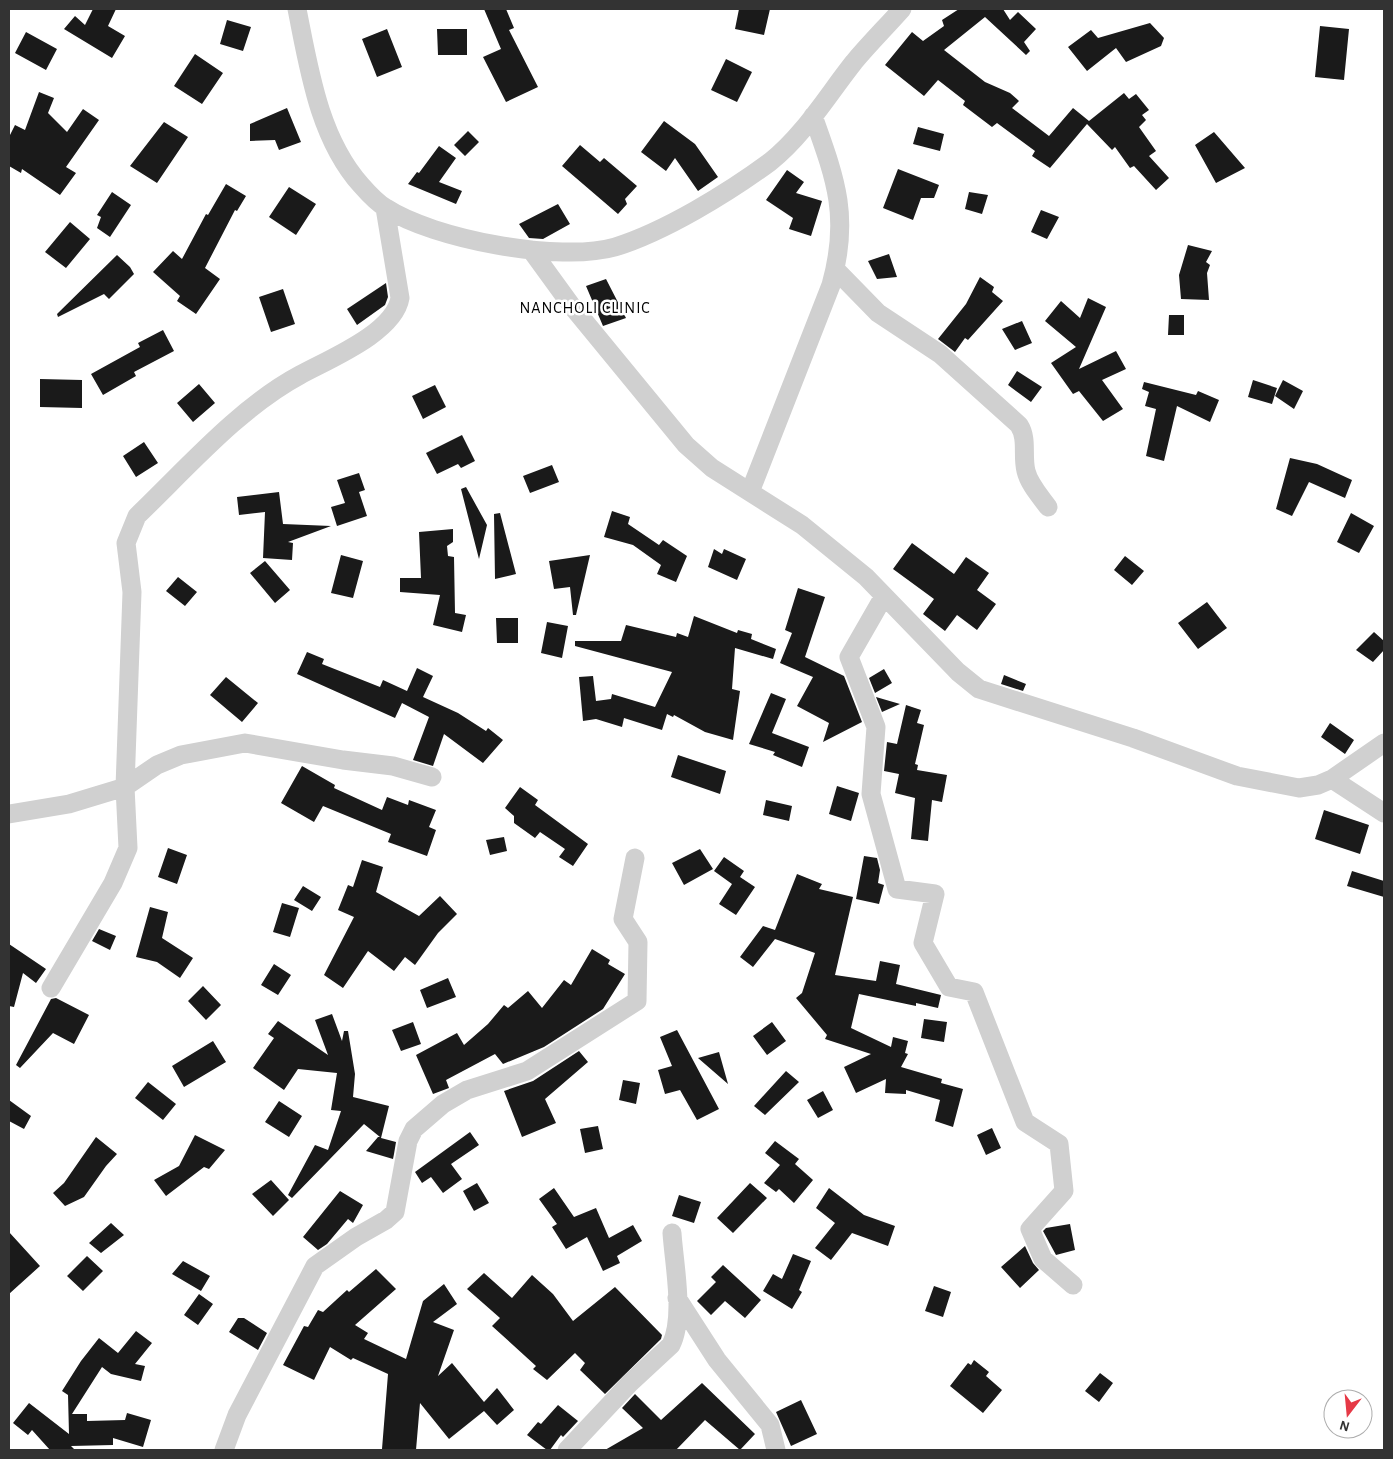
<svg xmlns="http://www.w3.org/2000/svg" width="1393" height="1459" font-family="'Alegreya Sans',sans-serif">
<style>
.building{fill:#1a1a1a}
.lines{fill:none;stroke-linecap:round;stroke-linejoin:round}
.minor{stroke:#d0d0d0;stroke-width:19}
.labels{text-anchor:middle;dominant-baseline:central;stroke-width:5;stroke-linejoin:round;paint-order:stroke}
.quarter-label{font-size:16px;letter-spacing:1px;fill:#000;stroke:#fff}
</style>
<rect width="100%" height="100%" fill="#fff"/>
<path class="building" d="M93,9h23l-8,17 17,10 -13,22 -48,-29 11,-13 10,9z
M484,9h22l8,19 -5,2 29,57 -32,15 -23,-45 18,-8z
M739,9h31l-6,26 -29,-6z
M959,9h44l7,11 8,-8 18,17 -12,13 6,9 -4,4 -41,-38 -41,33 41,32 25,11 9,8 -7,7 37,28 24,-28 16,13 35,-28 5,6 7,-5 13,16 -7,5 4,5 -7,7 17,24 -7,5 20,22 -13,12 -22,-24 -4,2 -15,-21 -3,3 -25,-26 -37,44 -18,-12 3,-5 -38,-28 -5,4 -29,-22 2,-4 -27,-21 -14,16 -39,-31 27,-33 11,9 21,-15 -2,-6z
M227,20l24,7 -8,24 -23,-7z
M1150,23l14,15 -3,8 -35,16 -10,-14 -29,23 -19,-24 23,-17 7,8z
M1320,26l29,3 -5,51 -29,-3z
M387,29l15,38 -25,10 -15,-38z
M437,29h30v26h-29z
M26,32l31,17 -11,21 -31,-17z
M195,54l28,19 -21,31 -28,-18z
M726,59l26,13 -15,30 -26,-12z
M39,92l15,6 -6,15 19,19 16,-23 16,11 -33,47 10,6 -16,22 -38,-26 -1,4 -12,-7v-29l6,-12 10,5z
M287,108l14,34 -22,8 -4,-10 -25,1v-17z
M664,121l31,23 23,33 -20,14 -23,-33 -9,13 -25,-19z
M164,122l24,15 -31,46 -27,-17z
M918,127l26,7 -4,17 -27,-7z
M468,131l11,11 -14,14 -11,-11z
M1214,132l31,36 -29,15 -21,-38z
M580,145l20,17 4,-4 33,28 -12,13 2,5 -9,10 -56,-48z
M439,146l17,12 -17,24 23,9 -6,13 -48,-20 9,-12 2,1z
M898,169l41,16 -5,13h-13l-8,22 -30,-12z
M787,170l17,12 -8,11 26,8 -11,35 -22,-7 4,-11 -27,-18z
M226,184l20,12 -9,15 -2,-1 -30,58 15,11 -24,35 -19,-13 3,-5 -27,-24 20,-21 9,8 24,-45 2,1z
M289,187l27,17 -20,31 -27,-18z
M112,192l19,13 -21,32 -13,-9 4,-11 -4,-2z
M969,192l19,3 -6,19 -17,-5z
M558,204l12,20 -27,15 -14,-1 -10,-14z
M1041,210l18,7 -12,22 -16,-7z
M70,222l20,17 -24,29 -21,-16z
M1188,245l24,6 -6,11 4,3 -3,8 2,27 -28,-1 -2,-24z
M889,254l8,23 -20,2 -9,-18z
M117,255l13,12 4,7 -25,25 -5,-5 -46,23 -1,-3z
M980,277l14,10 -2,5 11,9 -35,39 -3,-2 -10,14 -17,-13 28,-35z
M606,279l20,39 -23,8 -17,-40z
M386,283l2,14 -3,8 -28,20 -10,-16z
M283,289l12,35 -24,8 -12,-35z
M1088,298l18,9 -27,62 37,-18 10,18 -24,11 21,29 -20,12 -24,-30 -6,3 -22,-31 25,-16 -31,-26 16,-20 19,17z
M1169,315h15v20h-16z
M1022,321l10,22 -17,7 -13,-21z
M163,330l11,21 -40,21 2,4 -33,19 -12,-21 49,-27 -2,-4z
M1017,371l25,16 -11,15 -23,-17z
M40,379l42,1v28l-42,-1z
M1253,380l24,8 -5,16 -24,-7z
M1283,380l20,11 -9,18 -19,-13z
M1144,382l52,13 2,-4 21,9 -9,22 -33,-16 -13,55 -18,-5 10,-47 -11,-3 4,-14 -7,-3z
M199,384l16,19 -22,19 -16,-19z
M435,385l11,22 -23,12 -11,-23z
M462,435l13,26 -14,7 -3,-4 -21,10 -11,-21z
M144,442l14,21 -22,14 -13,-21z
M1290,458l27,6 35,16 -7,18 -36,-16 -17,34 -16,-7z
M552,465l7,17 -29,11 -7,-17z
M359,473l6,17 -6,2 8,24 -30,10 -6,-19 14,-4 -8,-23z
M466,487l21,38 -8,34 -18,-70z
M279,492l4,32 48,2 -43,16 5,1 -1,17 -29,-2 2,-46 -26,3 -2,-18z
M612,511l18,6 -2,7 31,21 4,-5 24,16 -11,26 -19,-8 4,-9 -28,-20 -29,-8z
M500,513l16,61 -21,5 -1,-65z
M1351,513l23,13 -15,27 -22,-11z
M453,529v13l-6,4 1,10 6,1 1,56 11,2 -4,17 -29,-7 7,-30 -40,-3v-14h21l-2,-46z
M912,543l42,31 12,-17 23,16 -12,17 19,14 -19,26 -20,-15 -12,16 -22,-17 11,-15 -41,-30z
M714,549l8,5 2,-5 22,10 -9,21 -29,-13z
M341,555l22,6 -10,37 -22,-5z
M590,555l-14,60h-3l-3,-28 -16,2 -5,-28z
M1125,556l19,15 -12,14 -18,-15z
M265,561l25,29 -15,13 -25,-30z
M178,577l19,15 -12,14 -19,-15z
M798,588l27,9 -20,60 39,19 18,46 -39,20 6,-19 -32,-17 16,-29 -33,-14 12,-30 -7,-3z
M1207,602l20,26 -29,21 -20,-26z
M694,616l43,17 1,-3 14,4 -1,5 25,10 -3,10 -38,-11 -3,41 8,2 -7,49 -28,-8 -31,-17 -1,2 -6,-3 -5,16 -38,-12 -2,9 -26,-8 -13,2 -4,-44 14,-1 3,25 15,-2 1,-5 43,13 17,-35 -97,-26v-5h46l5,-16 50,12 1,-4 11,4z
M496,618h22v25h-21z
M547,622l21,4 -6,32 -21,-5z
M1374,632l10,9v9l-11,12 -17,-12z
M307,652l17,7 -2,5 58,23 3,-7 24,11 10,-23 16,8 -10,21 35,16 28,18 2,-3 15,12 -20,23 -39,-29 -11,32 -20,-6 16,-43 -27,-14 -7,15 -98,-44z
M884,669l8,14 -17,10 -6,-15z
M1004,675l22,9 -3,7 -22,-7z
M226,677l32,26 -16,19 -32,-27z
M771,693l15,6 -14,34 37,14 -7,20 -29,-12 2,-3 -26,-8z
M876,697l24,7 -18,8z
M906,705l15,5 -4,13 7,2 -9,39 3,1 -1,5 30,5 -5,27 -10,-2 -4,41 -17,-2 4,-41 -20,-5 4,-19 -15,-3 3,-29 10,2z
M1330,723l24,17 -9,14 -24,-17z
M678,755l48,16 -6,23 -49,-17z
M302,766l33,19 -1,3 48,22 5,-13 21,8 1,-5 27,10 -7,17 7,3 -9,26 -39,-14 3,-8 -68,-28 -9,16 -33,-19z
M837,786l22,7 -8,28 -22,-7z
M520,787l18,13 -3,5 53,39 -15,22 -14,-9 6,-8 -25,-17 -5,6 -21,-15v-7l-9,-8z
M766,800l26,6 -3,15 -26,-6z
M1324,810l45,15 -9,29 -45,-15z
M504,837l3,14 -17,4 -4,-15z
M168,848l19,7 -10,29 -19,-7z
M700,849l13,20 -29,16 -12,-22z
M864,856l13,2 3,12 -2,13 6,2 -5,19 -23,-5z
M724,857l20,14 -4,6 15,10 -19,28 -17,-11 13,-20 -18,-13z
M362,860l21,7 -7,25 43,24 21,-20 17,18 -19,19 -23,32 -10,-8 -11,14 -26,-20 -25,37 -19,-13 30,-58 -16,-7 10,-25 5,2z
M1352,871l32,10v16l-37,-11z
M797,874l25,10 -3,5 34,8 -18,78 41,6 4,-20 20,4 -4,19 45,11 -3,13 -22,-5v3l-57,-12 -8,34 40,19 2,-10 15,4 -3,12 3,1 -7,13 41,12 -1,4 22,6 -10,38 -18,-6 5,-21 -34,-10v4l-21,-1 1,-14 -30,14 -12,-26 27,-13 -46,-15 2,-4 -31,-37 6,-5 13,-40 -40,-14 -22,28 -13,-10 23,-31 12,4z
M303,886l18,11 -9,14 -18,-11z
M282,903l17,5 -9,29 -17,-5z
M150,907l18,5 -6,26 31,20 -13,20 -23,-16 -21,-5z
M99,929l17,7 -6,14 -18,-9z
M9,944l37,25 -10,14 -13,-10 -9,34 -5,-1z
M592,949l18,11 -2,4 17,10 -22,35 -59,38 -41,17 -8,-10 -49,26 3,8 -16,6 -17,-39 41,-22 7,12 24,-21 16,-19 4,3 20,-17 14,17 22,-28 7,5z
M274,964l17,11 -13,20 -17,-10z
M448,978l8,19 -29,11 -7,-18z
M203,986l18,19 -15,15 -18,-19z
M56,998l33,17 -15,29 -21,-11 -33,35 -4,-3 35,-66z
M332,1014l10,27 2,-10h4l7,43 -2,23 36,9 -8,32 15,4 -2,12 -1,5 -27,-8 12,-14h2l-16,-13 -72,74 -4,-3 27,-50 13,5 13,-39 -10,-1 6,-37 -39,-4 -14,21 -31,-22 21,-30 -6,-4 10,-13 50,34 -13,-35z
M924,1019l23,3 -3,20 -23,-4z
M413,1022l8,22 -20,7 -9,-21z
M772,1022l14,19 -19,14 -14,-19z
M677,1030l42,79 -22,11 -17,-30 -15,4 -7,-24 14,-4 -12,-29z
M213,1041l13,21 -42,25 -12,-21z
M579,1051l9,11 -43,37 11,24 -34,14 -18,-46 29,-10z
M719,1052l9,32 -30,-26z
M786,1071l13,11 -34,33 -11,-9z
M623,1080l17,3 -4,21 -17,-4z
M148,1082l28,22 -13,16 -28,-22z
M823,1091l10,19 -15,8 -11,-18z
M9,1100l22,16 -7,13 -15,-8z
M279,1101l23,15 -13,21 -24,-15z
M598,1126l5,23 -18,4 -5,-24z
M992,1128l9,20 -15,7 -9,-20z
M470,1132l9,13 -28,19 11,15 -19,14 -12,-16 -9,6 -7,-11z
M195,1135l30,15 -16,19 -5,-2 -38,29 -12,-16 25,-14z
M96,1137l21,17 -11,12 -22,31 -19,9 -12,-13 11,-10z
M775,1141l24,18 -4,5 18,16 -19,23 -15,-14 -3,3 -12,-9 16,-18 -15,-12z
M271,1180l18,20 -16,16 -21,-22z
M477,1183l12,20 -15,8 -11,-20z
M750,1183l17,15 -34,35 -16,-15z
M554,1188l20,29 22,-9 13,30 24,-13 9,16 -25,15 3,7 -17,8 -16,-34 -21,12 -14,-22 5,-3 -18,-25z
M829,1188l35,27 31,11 -7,20 -36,-13 -21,27 -16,-12 20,-25 -19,-15z
M340,1191l23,14 -10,18 -5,-4 -21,25 -9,6 -15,-13z
M679,1195l22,7 -7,21 -22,-7z
M111,1223l13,12 -23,18 -12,-10z
M1070,1224l5,26 -19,5 -13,-24 3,-3z
M9,1232l31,34 -31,28z
M1025,1246l8,17 6,7 -19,18 -19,-21z
M793,1254l18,7 -12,29 3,2 -10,17 -29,-18 10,-17 9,5z
M87,1256l16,15 -20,20 -16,-15z
M183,1261l27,15 -9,15 -29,-17z
M723,1265l38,35 -16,18 -20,-17 -14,14 -14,-14 19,-19 -5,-5z
M376,1269l20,20 -41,36 13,8 -4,6 42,20 17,-58 21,-17 13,20 -24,18 21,8 -16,46 14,-13 32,39 13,-14 17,22 -17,15 -13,-14 -35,28 -29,-36 -4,47 -34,-1 6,-75 -35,-16 -2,2 -21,-13 -16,33 -31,-15 21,-39 4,1 10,-17 5,2 24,-22 2,2z
M484,1273l28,25 20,-23 21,19 20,27 42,-34 47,48 -1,4 -56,55 -25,-24 5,-7 -10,-10 -28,27 -14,-11 3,-3 -44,-40 8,-8 -33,-29z
M934,1286l17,6 -8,25 -18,-6z
M199,1294l14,10 -15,21 -14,-10z
M238,1318h6l23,15 -9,17 -29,-18z
M136,1331l16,12 -17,21 10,2 -4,15 -30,-7 -9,-7 -30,47h15v7l38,-1 2,-7 24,7 -8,27 -30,-9v7l-42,1 4,4h-25l-18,-20 -4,5 -15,-12 16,-20 40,31 -1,-39 -6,-4 19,-30 18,-23 19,15z
M974,1360l15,12 -3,4 16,14 -19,23 -33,-27 18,-23 3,2z
M1100,1373l13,10 -14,19 -14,-11z
M702,1383l53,51 -15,16 -35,-30 -29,30h-71l38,-22 -21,-20 13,-14 26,26z
M801,1400l16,34 -26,12 -15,-34z
M558,1405l20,16 -15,16 -2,-2 -11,15h-3l-20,-15 11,-13 3,2z"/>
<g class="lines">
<path class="minor" d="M297,9c12,60 22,129 64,176 7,8 16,18 25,23 47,31 174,55 229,39 49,-15 113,-54 155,-85 34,-27 57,-66 84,-100 15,-18 32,-35 48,-53
M531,250l40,55 115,140 26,23 90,57 64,52 92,95 21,17 154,49 104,38 62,12 19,-3 14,-6 52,-36
M835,269l43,44 62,41 79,71c9,14 3,30 7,46 3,13 14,25 22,36
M750,492l81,-207c19,-68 5,-105 -18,-169
M884,596l-35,61 27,70 -5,67 26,95 38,5 -12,49 26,44 25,5 51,130 34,22 5,47 -34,38 13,30 30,26
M1332,779l52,34
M9,814l60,-10 56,-17 32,-22 24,-10 64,-12 98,17 50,6 39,11
M51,988l62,-105 15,-35 -3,-61 7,-195 -6,-49 11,-27c49,-47 103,-109 163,-141 29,-16 94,-42 100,-77l-15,-90
M677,1298l40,62 53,65 6,25
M224,1450l13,-35 78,-149 41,-29 30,-17 9,-8 13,-71 6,-12 29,-25 24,-14 60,-19 110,-70 1,-59 -15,-23 12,-61
M567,1450l63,-67 41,-38c14,-28 3,-81 1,-112"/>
</g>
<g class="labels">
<g class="quarter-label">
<text x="585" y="308">NANCHOLI CLINIC</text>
</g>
</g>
<rect width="1393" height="1459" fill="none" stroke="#333333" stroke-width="20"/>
<g transform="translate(1348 1414) rotate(196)"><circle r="24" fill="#ffffff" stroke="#adadad"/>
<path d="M0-4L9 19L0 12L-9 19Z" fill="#e63946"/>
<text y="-8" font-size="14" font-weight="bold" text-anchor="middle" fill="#333333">N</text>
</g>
</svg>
